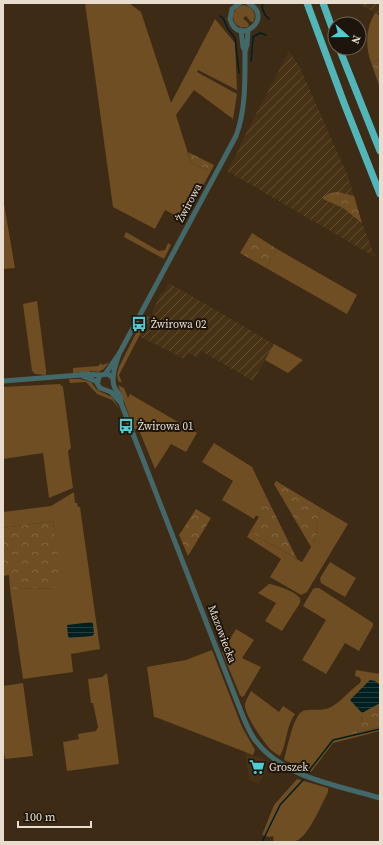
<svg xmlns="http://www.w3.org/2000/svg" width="383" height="845" font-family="'Source Serif 4',serif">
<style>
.built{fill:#483215}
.industrial{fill:url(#industrial-furrows)}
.green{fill:#6f4e23}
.forest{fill:url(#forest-crowns)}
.water{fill:url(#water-rules)}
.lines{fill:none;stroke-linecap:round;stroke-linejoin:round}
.stream{stroke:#001f20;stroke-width:1.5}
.minor{stroke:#43686a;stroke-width:5}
.highway{stroke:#51b6ba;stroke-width:7}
.labels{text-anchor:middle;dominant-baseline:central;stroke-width:4;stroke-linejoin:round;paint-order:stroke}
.street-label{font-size:11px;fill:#e7dcce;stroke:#1d150c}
.poi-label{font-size:11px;fill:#e7dcce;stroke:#1d150c;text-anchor:start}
</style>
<defs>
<pattern id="industrial-furrows" width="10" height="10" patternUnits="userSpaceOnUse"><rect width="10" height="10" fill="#483215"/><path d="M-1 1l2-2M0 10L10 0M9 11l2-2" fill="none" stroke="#624f36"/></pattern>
<pattern id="forest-crowns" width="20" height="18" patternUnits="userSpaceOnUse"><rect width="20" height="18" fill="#6f4e23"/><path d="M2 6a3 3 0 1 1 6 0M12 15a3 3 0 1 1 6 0" fill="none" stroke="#846742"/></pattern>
<pattern id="water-rules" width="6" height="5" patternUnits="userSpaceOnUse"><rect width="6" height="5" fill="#001f20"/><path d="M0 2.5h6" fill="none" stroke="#253f3f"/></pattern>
</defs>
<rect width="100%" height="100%" fill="#3d2b15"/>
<path class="built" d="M245,752l20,8 -3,8 4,3 -7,13 -10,-4z"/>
<path class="industrial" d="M357,3h23v13l-5,-3z
M289,51l11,17 47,106 15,49 13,34 -148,-86 13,-23 -1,-1z
M169,283l105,61 -21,37 -52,-30 -4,6 -10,-4 -3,6 -45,-23 10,-19 3,-1 1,-6 8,-17 3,-1z"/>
<path class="green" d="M85,3h44l12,9 30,91 44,-84 20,24 2,47 -39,-20 -1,2 40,22 -4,25 -39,-29 -18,25 15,48 20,8 -27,49 -19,-10 -10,19 -42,-22z
M243,5c9,1 15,9 10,17h-2l-5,-6 -3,2 6,6 -1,3c-16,4 -21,-17 -5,-22z
M375,13l5,3v44l-9,2c-6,-15 -5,-35 4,-49z
M3,198l12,70 -12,1z
M126,232l33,19 6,-1 3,-7 3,2 -7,14 -40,-22z
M277,249l80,46 -10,19 -81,-46z
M37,301l9,69v5l-11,-1 -3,-3 -9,-67z
M145,315l4,2 -30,58 3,8 -4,-2 -1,-7 2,-7z
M274,344l29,16 -15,13 -23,-13z
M111,360l-8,10v-1l-4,3 -9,-1v1l-17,1v-5l25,-2 3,-3 1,2 6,-2z
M69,379h11l11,3 6,8 15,7 8,13 -8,-10 -15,-6 -11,-12 -16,1z
M60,384l3,3 8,61 -3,3 5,37 -24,10 -6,-45 -40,6v-72z
M118,385l6,3 4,10 2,-4 67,39 -11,19 -15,-8 -16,25 -16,-39 -5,-1z
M214,443l38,24 14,29 -12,23 -32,-19 11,-19 -31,-19z
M74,492l1,11h2l1,4h2l20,142 -29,5 2,18 -50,7 -13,-90 51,-1 -8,-67 -50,7v-16l48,-6z
M321,508l27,16 -41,68 -6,3 -31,-18 11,-18 -34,-22 5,-9 1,6 49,28 15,-25 -1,-12z
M330,562l26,16 -11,19 -24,-14 -1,-5z
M269,584c7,1 25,7 30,13 2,2 1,3 1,6l-18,28 -17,-10 11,-18 -18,-10z
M315,588h4l54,35v3l-14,25 -14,-8 -19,31 -24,-14 24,-40 -23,-14 10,-17z
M236,629l18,11 -12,18 19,9 -17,29 -2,1 -2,-2 -18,-43z
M212,650l30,77 13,23 -2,5 -95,-37 -4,-1 -7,-50 39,-7z
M356,670l24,4v29l-9,6 -10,9 1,6 -4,5 -6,1v4l28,-7v4l-47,12 -22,29 -27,-12c3,-10 9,-45 19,-49 9,-3 19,1 28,-4 10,-5 19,-17 29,-24l1,-3 -2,-3 -4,-1z
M107,673l12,91 -52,7 -4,-29 16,-3 -1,-5 18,-3 2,-4 -5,-24h-2l-3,-24 14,-2z
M23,683l10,73 -28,3 -2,-13v-60z
M251,691l28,21 4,-6 12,8c-9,12 -8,29 -15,42 -3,-2 -7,-4 -10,-7 -8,-9 -24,-32 -25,-43 0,-6 4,-10 6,-15z
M297,779l31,9v4c-7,13 -19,44 -32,49 -6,2 -15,1 -22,1l-1,-6 -4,1 -7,-2 12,-30z"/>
<path class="forest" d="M380,60v28l-9,-26z
M188,152l26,13 -3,6 -20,-8z
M339,192l15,4 8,27 -19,-15 -20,-9v-2l7,-4z
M252,233l25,16 -11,19 -26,-15z
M276,481l45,27 -5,17 1,12 -6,10 -37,-63z
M266,496l31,63 -44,-25 -1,-6 7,-11 -4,-2z
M196,509l15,9 -23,38 -9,-21z
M53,521l9,67 -52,1 -1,-14 -6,1v-48z
M380,703v24l-28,7 -1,-4c12,-3 10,-7 11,-17z"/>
<path class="water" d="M92,622l1,2 1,10 -2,2 -23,2 -1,-2 -1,-11z
M370,680l5,1 5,4v18l-18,10 -12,-13z"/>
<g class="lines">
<path class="stream" d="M263,3l-1,4 3,8 4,4
M220,16l3,2 5,11 7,9 4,35
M251,61l2,-24 7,-4 6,2
M308,772l25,-32 47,-11
M262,842l18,-37 23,-25"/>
<path class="minor" d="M240,3l-8,6 -2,10c8,29 46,-2 18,-16
M241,30l2,17 2,4
M119,354c-3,10 -8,22 -5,32 2,6 8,9 7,17l117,301c5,12 9,25 17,36 28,38 82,45 125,58
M106,373l13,-19 117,-218c10,-27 9,-57 9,-85l2,-6 1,-15
M80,375l18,7
M100,375l-3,8 3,5 11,4 10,11
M3,381l77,-6 3,-1 17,1 8,-1 5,4"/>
<path class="highway" d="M307,3l37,100 36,91
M323,3l12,33
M339,48l41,103"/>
</g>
<defs>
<symbol id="bus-bare" viewBox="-9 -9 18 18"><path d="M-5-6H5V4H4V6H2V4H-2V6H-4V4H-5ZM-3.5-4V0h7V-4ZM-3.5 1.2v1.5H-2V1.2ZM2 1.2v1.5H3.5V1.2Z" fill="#51ccd2" stroke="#1d150c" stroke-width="2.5" paint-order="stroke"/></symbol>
<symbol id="supermarket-bare" viewBox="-9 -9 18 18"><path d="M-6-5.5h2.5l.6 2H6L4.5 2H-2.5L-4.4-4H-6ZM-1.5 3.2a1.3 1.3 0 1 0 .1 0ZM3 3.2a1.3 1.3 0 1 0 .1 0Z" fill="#51ccd2" stroke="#1d150c" stroke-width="2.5" paint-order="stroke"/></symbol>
</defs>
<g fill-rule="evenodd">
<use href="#bus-bare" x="128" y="313" width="22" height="22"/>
<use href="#bus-bare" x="115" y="415" width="22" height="22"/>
<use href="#supermarket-bare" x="246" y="756" width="22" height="22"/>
</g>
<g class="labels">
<g class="street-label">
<text transform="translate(189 203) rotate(-62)">Żwirowa</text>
<text transform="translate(222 634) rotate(69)">Mazowiecka</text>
</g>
<g class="poi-label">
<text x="151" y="324">Żwirowa 02</text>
<text x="138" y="426">Żwirowa 01</text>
<text x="269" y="767">Groszek</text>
</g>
</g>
<rect width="383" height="845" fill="none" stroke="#e7dcce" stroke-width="8"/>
<g transform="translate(347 36) rotate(111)"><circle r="19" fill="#1d150c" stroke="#6e655a"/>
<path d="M0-3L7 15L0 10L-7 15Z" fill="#51ccd2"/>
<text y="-6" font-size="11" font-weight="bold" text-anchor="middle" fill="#e7dcce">N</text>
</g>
<path d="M18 821v6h73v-6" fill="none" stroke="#e7dcce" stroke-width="2"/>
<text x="24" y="821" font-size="12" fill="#e7dcce" stroke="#1d150c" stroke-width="3" paint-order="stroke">100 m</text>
</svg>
